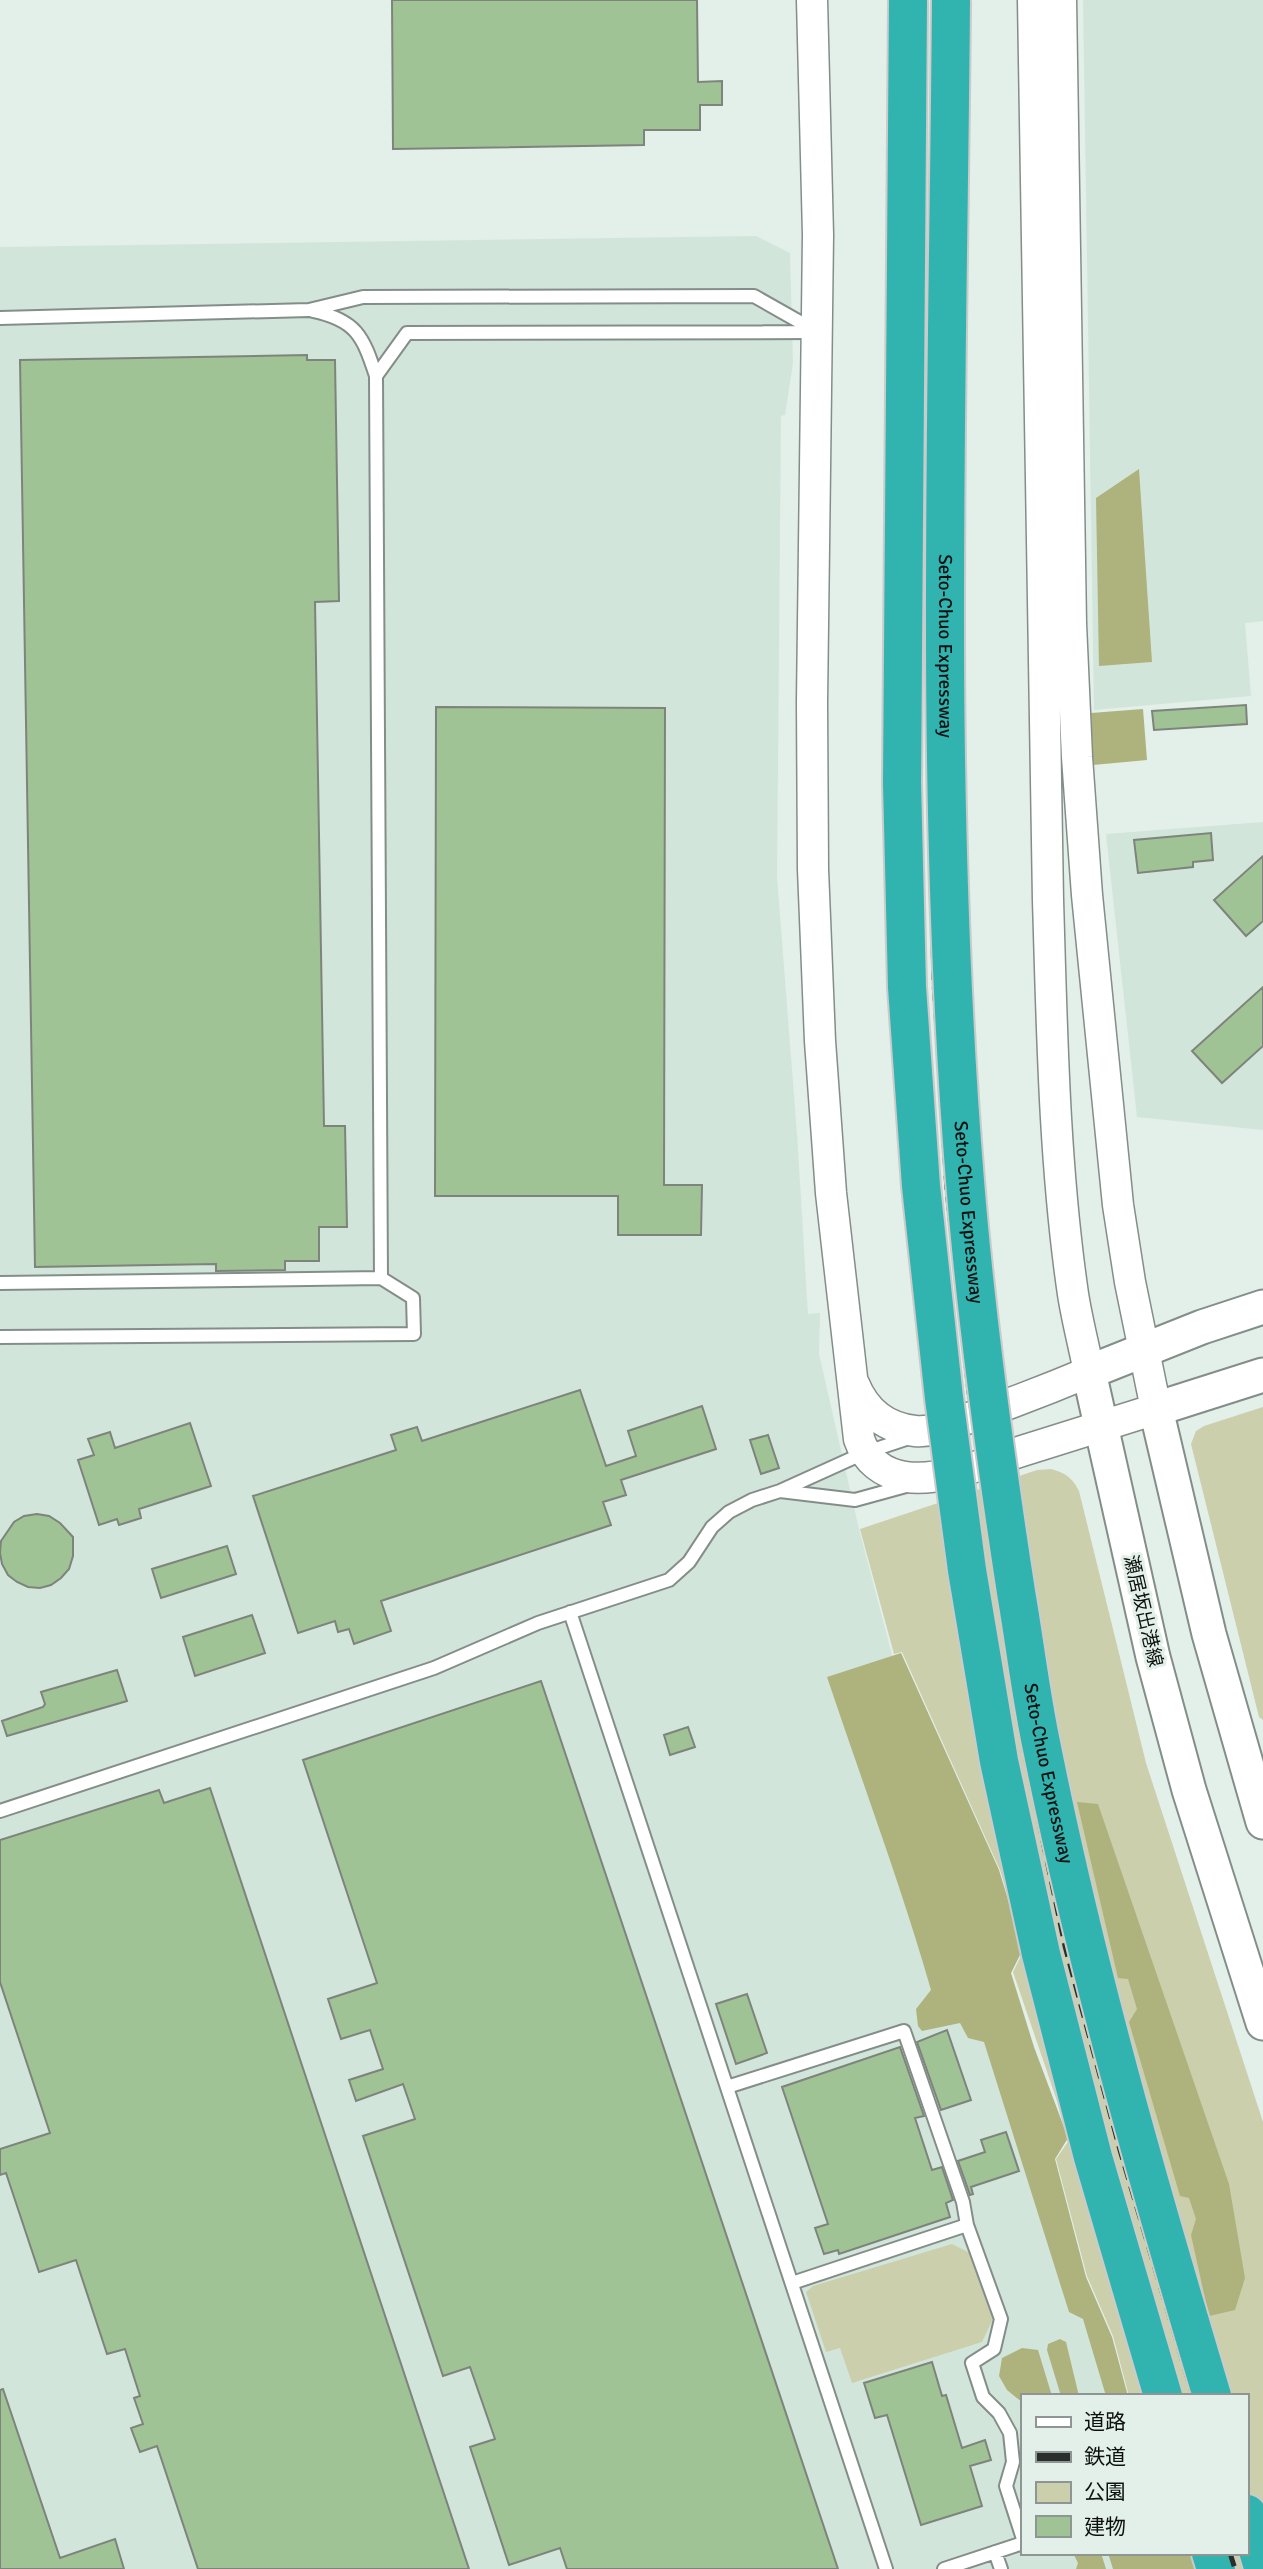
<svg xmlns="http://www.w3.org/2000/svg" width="1263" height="2569" font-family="Signika,'Noto Sans JP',sans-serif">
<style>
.built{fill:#d2e5db}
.green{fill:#cccfac}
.forest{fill:#aeb27c}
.building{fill:#a0c395;stroke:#7e847c;stroke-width:2}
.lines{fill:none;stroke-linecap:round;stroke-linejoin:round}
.service-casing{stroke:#848e89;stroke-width:16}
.tertiary-casing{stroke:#848e89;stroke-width:33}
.secondary-casing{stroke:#848e89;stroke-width:37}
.motorway-casing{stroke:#cacbca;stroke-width:42}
.service{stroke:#fff;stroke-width:12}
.tertiary{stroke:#fff;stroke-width:30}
.secondary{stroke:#fff;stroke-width:33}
.motorway{stroke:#31b4b0;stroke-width:38}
.rail{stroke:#2a2f2d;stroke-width:5;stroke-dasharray:14 7;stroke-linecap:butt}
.motorway-bridge-casing{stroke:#cacbca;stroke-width:42;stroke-linecap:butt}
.motorway-bridge{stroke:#31b4b0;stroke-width:38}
.labels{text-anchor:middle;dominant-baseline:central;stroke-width:6;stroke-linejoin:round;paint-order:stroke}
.street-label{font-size:19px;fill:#0d110f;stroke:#e3efe9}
</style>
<rect width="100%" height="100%" fill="#e3efe9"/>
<path class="built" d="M1083,0h180v621l-18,2 6,73 -157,14z
M756,236l34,17 3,110 -8,52 -4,1 -4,461 20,257 11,180 12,-1 -1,41 40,175 42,160 211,707h-89v157h136l5,16h-1164v-2322z
M1263,822v308l-126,-13 -31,-283z"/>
<path class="green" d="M1263,1407v313l-4,-3 -68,-273 5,-13 8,-5z
M1051,1469c14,4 21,8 28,22l67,272 117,359v447h-61l-4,-16h49v-157h-118l-16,-60 -26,-60 -31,-117 14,-20 -57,-167 12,-24 -25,-78 -98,-218 -8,2 -34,-125 177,-59z
M952,2244l20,10 21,65 -11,23 -130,41 -12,-35 -14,4 -20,-60 7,-6z"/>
<path class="forest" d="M1139,469l13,193 -53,4 -3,-168z
M1143,709l4,51 -54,5 -2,-52z
M901,1653l98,217 24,79 -12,24 23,74 34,91 -13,21 31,118 26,60 16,59h-22l-23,-77 -14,-7 -85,-270 -16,-4 -8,-15 -38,8 -4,-5 -2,-17 15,-19c-30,-105 -69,-208 -104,-313z
M1077,1802l21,2 131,380 16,94 -10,32 -26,6 -18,-81 5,-16 -7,-21 -9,-2 -51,-174 8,-13 -9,-30 -10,-1z
M1060,2339l6,3 13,54h-18l-14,-46 1,-6z
M1022,2348l16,2 14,46h-29v7l-16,-13 -8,-14 3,-18z
M1073,2553h28l5,16h-30l2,-6z
M1108,2553h88l5,16h-88z"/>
<path class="building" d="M392,0h305l1,82 24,-1v24h-22v25h-56v15l-251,4z
M307,355v5h28l4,241 -24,1 9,524h21l2,101h-28v34h-34v9l-69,1v-7l-181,3 -15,-907z
M1246,705l1,19 -93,6 -2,-19z
M436,707l229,1 -1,477h38l-1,50h-83v-39h-183z
M1211,833l2,27 -20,2v5l-55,6 -4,-33z
M1263,856v65l-17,15 -32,-36z
M1263,987v59l-41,37 -30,-32z
M580,1390l26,76 30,-10 -8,-25 74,-25 14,43 -95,31 5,15 -23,7 8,23 -230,76 10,30 -37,13 -5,-15 -11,3 -3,-11 -37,12 -45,-137 143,-46 -5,-15 26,-8 5,14z
M190,1423l21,63 -72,23 2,9 -22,7 -2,-6 -18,6 -21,-65 16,-5 -6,-16 22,-7 5,16z
M768,1435l11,33 -18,6 -11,-34z
M37,1514l12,2 11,7 13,14v19l-4,13 -8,9 -10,7 -11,3 -12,-1 -11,-5 -9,-7 -6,-11 -2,-11 1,-12 13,-19 10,-6z
M227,1546l9,28 -75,24 -9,-29z
M252,1615l13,38 -70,23 -12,-39z
M117,1670l10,31 -120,35 -5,-15 41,-14 2,-3 -4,-12z
M541,1681l297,888h-271l-7,-21 -51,17 -39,-118 25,-8 -25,-72 -27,9 -80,-240 52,-17 -12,-35 -47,17 -7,-21 34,-11 -13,-39 -29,9 -13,-40 49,-16 -74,-223z
M688,1727l7,20 -25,8 -6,-20z
M210,1788l259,781h-271l-41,-123 -17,6 -9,-24 12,-4 -9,-26 6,-2 -15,-47 -18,5 -31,-94 -37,12 -33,-99 -6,2v-26l50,-16 -50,-151v-142l159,-50 5,13z
M747,1994l20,59 -31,11 -20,-60z
M947,2030l24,70 -30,10 -24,-68z
M900,2047l24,69 -9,2 17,52 10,-3 11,33 -7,3 4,14 -111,37 -1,-4 -14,4 -9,-26 13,-4 -46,-137z
M1006,2132l13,39 -48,16 2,7 -3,1 -12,-34 27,-9 -4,-12z
M932,2362l10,34 4,-1 16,53 23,-8 6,20 -21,6 12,40 -61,19 -34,-110 -12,3 -11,-35z
M3,2389l57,169 55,-19 9,30h-124v-179z"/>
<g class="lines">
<defs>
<path id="service" d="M313,311c43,9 50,25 63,65
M0,318l309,-8 54,-13 391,-1 60,34
M0,1283l381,-5 -5,-902 31,-43 410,-1
M0,1337l414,-3 -1,-36 -32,-20
M780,1491l75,9 51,-14
M570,1612l316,957
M0,1811l434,-143 104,-45 131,-43 20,-18 23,-35 17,-15 23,-12 28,-9 84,-38 48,-16
M727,2087l177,-56 59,171 4,23
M792,2283l175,-58 34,94 -7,30 -22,14 11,34 16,16 11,20 3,29 -7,24 17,53
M995,2552l6,17
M944,2569l79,-26"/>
<path id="tertiary" d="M812,0l6,235 -6,467 1,167 7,172 11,152 28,246c7,21 24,35 47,38 36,5 82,-15 116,-26 44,-14 89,-28 134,-42l-26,-127 -12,-77 -31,-310 -10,-138 -6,-133 -10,-624
M854,1384c11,27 31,44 61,47 19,2 39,-8 57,-14 40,-14 79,-29 117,-45 -5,-26 -12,-52 -16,-78 -19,-130 -21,-263 -25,-394l-15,-900"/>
<path id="secondary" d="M1263,1307l-61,20 -113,45 64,285 36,133 74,233
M1263,1375l-107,34 53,225 54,188"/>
<path id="motorway" d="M1247,2514l16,53
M1211,2553l5,16"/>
</defs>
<use href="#service" class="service-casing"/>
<use href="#tertiary" class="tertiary-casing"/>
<use href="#secondary" class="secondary-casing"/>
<use href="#motorway" class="motorway-casing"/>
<use href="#service" class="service"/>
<use href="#tertiary" class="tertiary"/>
<use href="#secondary" class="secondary"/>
<use href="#motorway" class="motorway"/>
<path class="rail" d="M935,0l-6,783 5,199 13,208 22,202 55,358 41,196 55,204 73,246
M919,726l-1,-147 5,-462
M1230,2553l5,16"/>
<defs>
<g id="motorway-bridge">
<path d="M908,0l-6,783 5,204 14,199 23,212 23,172 32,191 42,193 52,203 70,239"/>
<path id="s1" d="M951,0c-3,393 -18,789 14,1181 11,138 30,275 51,411 9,52 15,105 26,156 44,219 106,434 170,648"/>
</g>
</defs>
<use href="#motorway-bridge" class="motorway-bridge-casing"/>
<use href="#motorway-bridge" class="motorway-bridge"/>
</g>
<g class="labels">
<g class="street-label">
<text stroke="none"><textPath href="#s1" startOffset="646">Seto-Chuo Expressway</textPath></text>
<text stroke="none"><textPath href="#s1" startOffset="1213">Seto-Chuo Expressway</textPath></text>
<text transform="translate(1143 1611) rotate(77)">瀬居坂出港線</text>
<text stroke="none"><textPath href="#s1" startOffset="1780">Seto-Chuo Expressway</textPath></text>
</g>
</g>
<rect x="1021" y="2394" width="228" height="161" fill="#e3efe9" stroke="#8d9692" stroke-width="2"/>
<rect x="1036" y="2417" width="35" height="10" fill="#ffffff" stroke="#8d9692" stroke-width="2"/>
<text x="1084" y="2429" font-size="21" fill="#0d110f">道路</text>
<rect x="1036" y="2452" width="35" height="10" fill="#2a2f2d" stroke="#8d9692" stroke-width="2"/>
<text x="1084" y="2464" font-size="21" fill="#0d110f">鉄道</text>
<rect x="1036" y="2482" width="35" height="21" fill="#cccfac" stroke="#8d9692" stroke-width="2"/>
<text x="1084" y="2499" font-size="21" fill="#0d110f">公園</text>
<rect x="1036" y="2516" width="35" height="21" fill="#a0c395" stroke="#8d9692" stroke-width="2"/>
<text x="1084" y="2534" font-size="21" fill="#0d110f">建物</text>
</svg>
